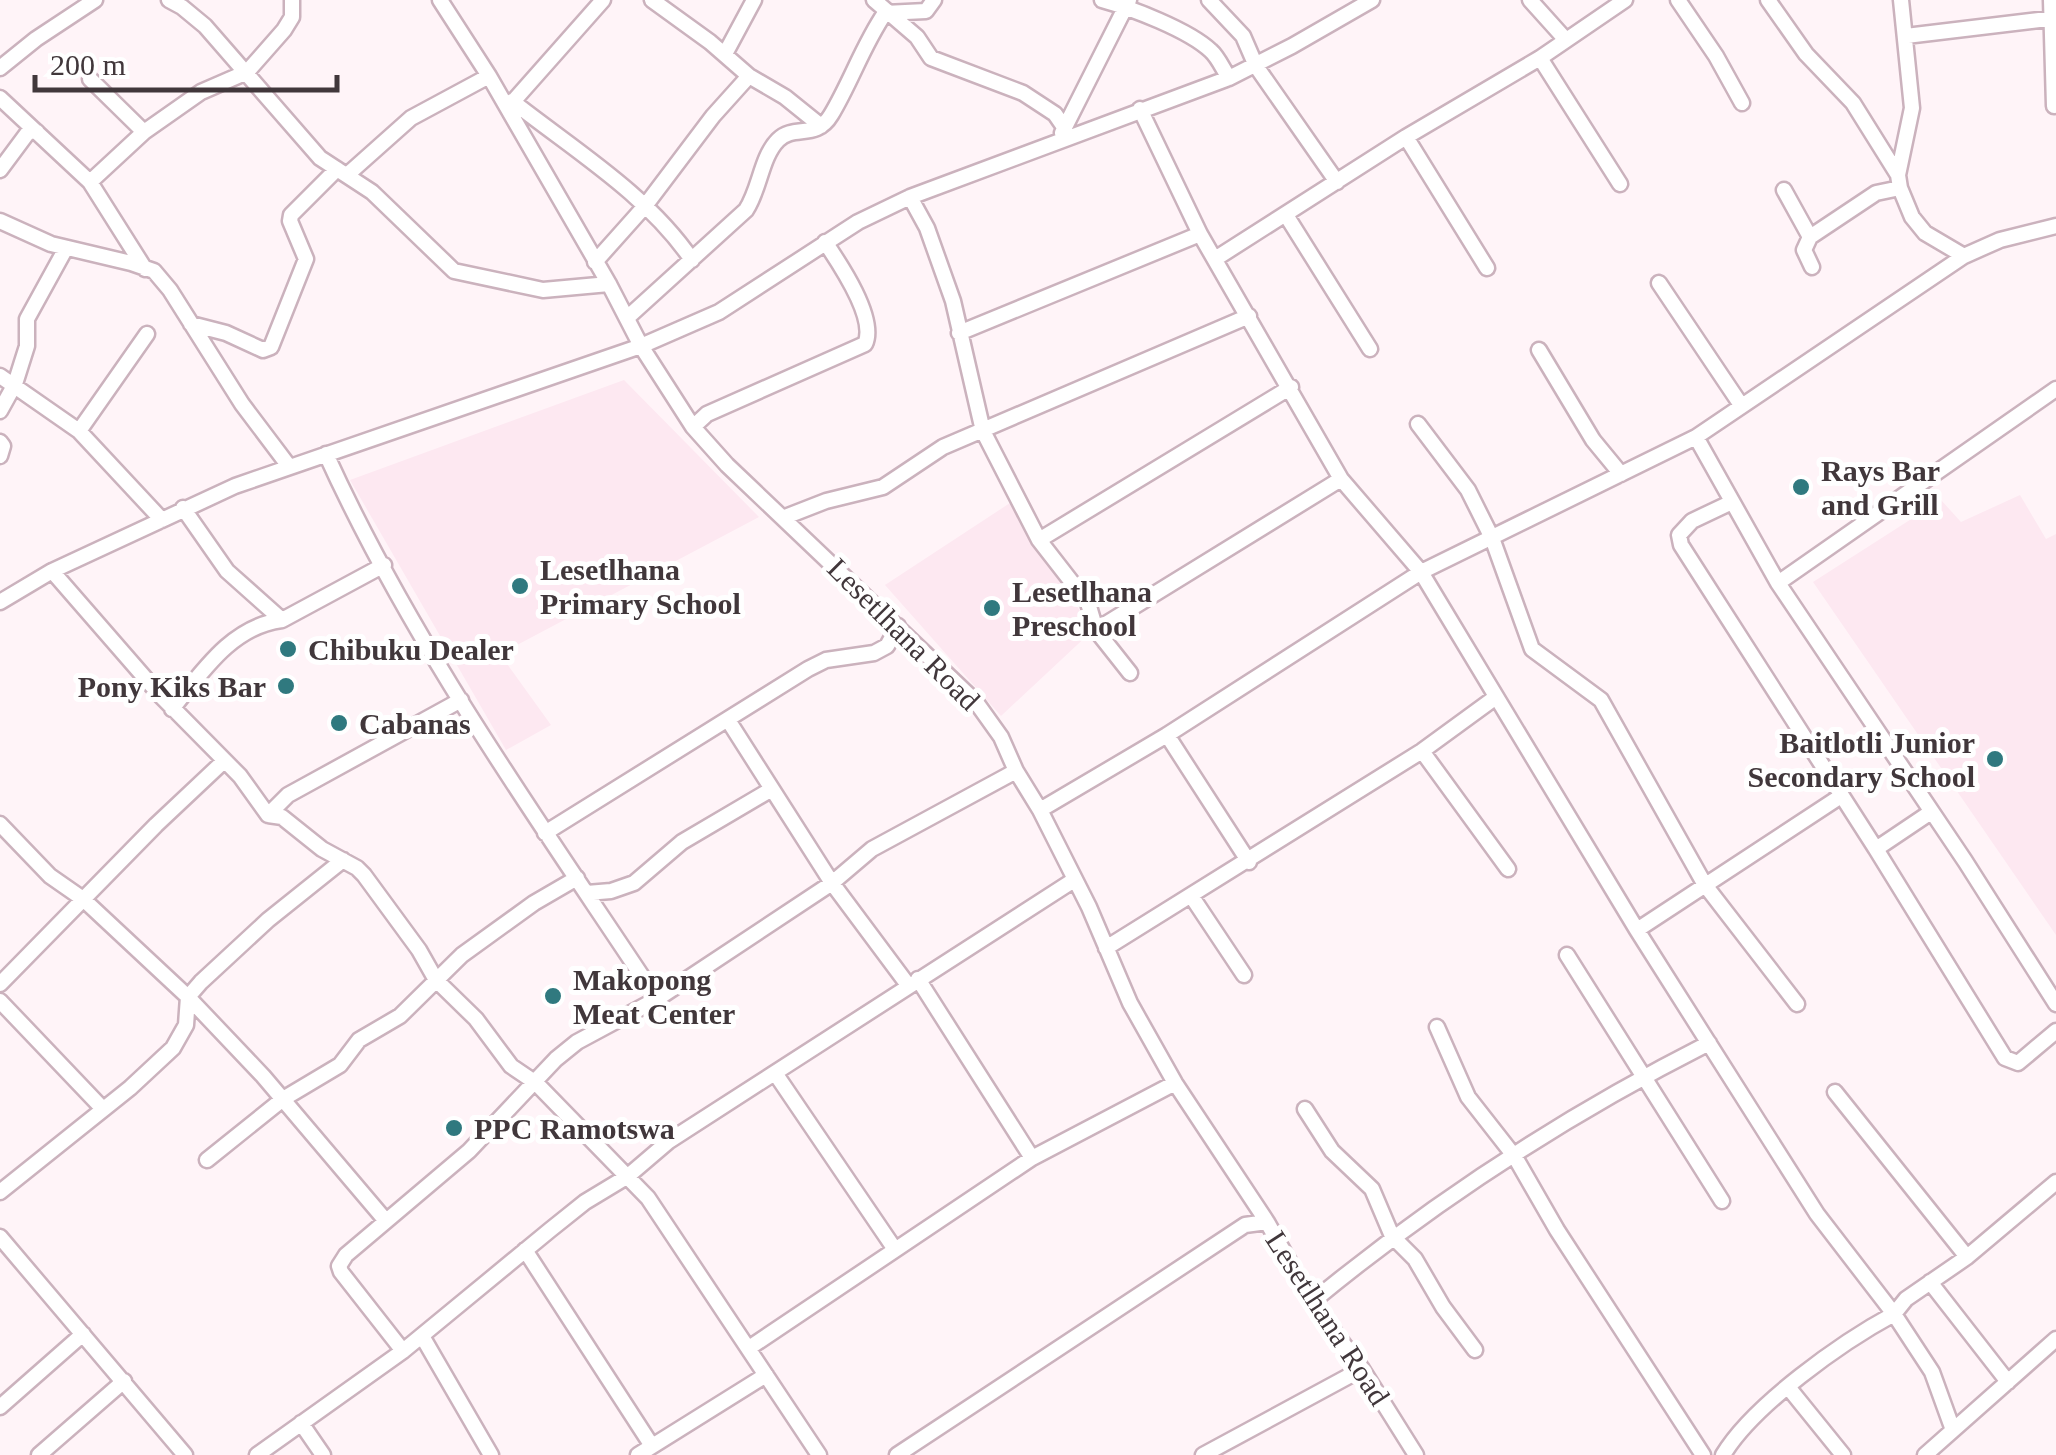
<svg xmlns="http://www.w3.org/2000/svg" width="2056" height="1455" font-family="'Times New Roman',serif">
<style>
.built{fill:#fde8f1}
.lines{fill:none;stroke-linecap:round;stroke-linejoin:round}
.minor-casing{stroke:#cbb2bd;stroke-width:19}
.minor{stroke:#fff;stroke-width:14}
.poi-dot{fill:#30797f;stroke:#fff;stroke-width:4}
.labels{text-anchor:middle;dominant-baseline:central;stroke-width:10;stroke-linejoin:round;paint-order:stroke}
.poi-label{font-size:30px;font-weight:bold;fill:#41373b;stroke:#fff;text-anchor:start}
.street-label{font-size:30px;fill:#41373b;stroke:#fff}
</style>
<rect width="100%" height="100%" fill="#fff4f8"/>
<path class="built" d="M624,380l135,137 -259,137 51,71 -45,25 -156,-270z
M2020,495l26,44 10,-5v401l-243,-353 128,-82 20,22z
M1013,501l79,130 -91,85 -116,-131z"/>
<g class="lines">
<defs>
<path id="minor" d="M169,0l13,7 23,19 115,132 52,34 82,79 89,19 66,-6
M440,0l49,76 120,208 32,62 52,81 34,38 249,237 25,35 15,34 24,39 49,97 41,96 45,80 92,139 45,80 50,67 54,86
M652,0l58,42 39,34 36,21 36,29
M874,0l43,37 14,21 92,35 32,21 9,13
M1102,0c29,8 87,30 109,51 7,6 12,18 18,27
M1209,0l34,36 13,30 81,116
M1530,0l36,40
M1678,0l38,56 26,47
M1768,0l38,54 47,49 45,72
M1901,0l11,108 -14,67 2,13 12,29 13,16 39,23
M2051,0l3,106
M1906,36l150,-18
M725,54l29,-54
M1540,58l80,126
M0,68l36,-29 59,-39
M90,79l54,53 57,-40 46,-20 37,-42 8,-13v-17
M0,98l90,84 55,87
M512,101c62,49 135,93 180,159
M510,105l93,-105
M1140,109l60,125 141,245 80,93 216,358 180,284 77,100 38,58 21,58
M1062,133l67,-133
M1406,137l81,131
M0,170l29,-39 8,1
M347,175l64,-57 78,-42
M90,182l54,-50
M1784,190l26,47
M910,197l17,31 26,73 30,130 56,109 49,63 8,27 34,43
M1286,215l84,134
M0,221l51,23 80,19 23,8 16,19 72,114 46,61
M1215,259l191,-122 134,-79 85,-58
M595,262l50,-56 68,-90 36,-40
M1812,267l-8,-17 6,-13 66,-44 24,-5
M1659,283l82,122
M627,318l119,-108c14,-21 15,-53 32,-70 16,-16 38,0 53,-25 20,-33 32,-70 54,-102l41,-2 8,-11
M191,324l35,9 37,17 8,-3 35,-88 -16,-38 1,-6 46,-46
M959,333l241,-99
M1539,350l54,90 28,34
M0,376l79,55 83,89
M0,411l15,-27 12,-38v-27l39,-71
M1418,424l50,66 24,48 40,111 69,51 104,185 92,119
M693,427l14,-13 158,-70c12,-25 -25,-80 -40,-102
M79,431l68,-97
M1696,437l82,146 187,278 91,143
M0,442l3,4 -3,10
M326,454c88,194 214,368 331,545
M1732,502l-40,19 -13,14 2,10 195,304
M183,508l44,63 55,49 102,-55
M785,517l41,-16 57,-14 60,-40 306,-131
M1039,540l252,-153
M52,571l107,123 81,82 28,39 14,2 40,32 35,19 7,7 55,75 17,30 40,39 35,47 25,17 112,115 171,257
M1778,583l278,-194
M0,602l52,-31 183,-85 406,-140 78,-34 139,-90 52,-25 319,-119 63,-32 80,-46
M1096,630l245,-151
M172,709c30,-37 60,-83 110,-89
M728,720l104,163 76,102
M1167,735l82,127
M1422,751l86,118
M1040,810l127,-75 254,-163 275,-135 268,-181 36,-16 56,-14
M1931,812l-55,37 129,209 13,5 38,-32
M268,815l20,-20 173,-95
M0,824l50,52 33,23 105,98 75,79 123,145
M545,833l263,-164 18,-9 48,-7 13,-7 11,-20
M587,893l24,-2 23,-8 48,-41 90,-53
M1192,897l52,78
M1637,930l204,-134
M1106,948l316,-197 74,-54
M1567,955l155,246
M918,979l114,179
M0,984l156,-159 68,-64
M0,1001l103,108
M1437,1027l31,70 47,60 42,73 146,225
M775,1073l119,175
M1835,1092l132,165
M1305,1109l27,42 40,38 20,47 23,23 28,48 32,43
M207,1160l76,-61 57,-34 19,-25 41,-24 62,-61 72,-52 43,-25
M0,1192l130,-104 43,-40 13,-23 2,-28 13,-15 67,-62 75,-60
M0,1237l185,218
M525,1250l127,196
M1930,1282l78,100
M1312,1302c121,-100 257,-188 397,-259
M422,1336l69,119
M749,1348l283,-190 143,-75
M403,1351l-62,-79 -2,-6 7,-11 123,-104 87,-92 21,-17 80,-43 175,-116 40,-34 144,-78
M1788,1387l55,68
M0,1407l83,-73
M301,1423l22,32
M39,1455l85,-74
M257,1455l146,-104 147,-121 35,-28 43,-26 41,-35 405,-261
M638,1455l128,-80
M897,1455l348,-230 22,-3
M1203,1455l159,-86
M1723,1455c30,-50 119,-113 171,-141l12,-15 61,-42 89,-75
M1925,1455l131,-116"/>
</defs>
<use href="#minor" class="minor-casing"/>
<use href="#minor" class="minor"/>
</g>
<g class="poi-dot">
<circle cx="1801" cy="487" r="10"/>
<circle cx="520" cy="586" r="10"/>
<circle cx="992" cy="608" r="10"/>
<circle cx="288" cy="649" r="10"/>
<circle cx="286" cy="686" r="10"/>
<circle cx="339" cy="723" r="10"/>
<circle cx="1995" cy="759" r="10"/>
<circle cx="553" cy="996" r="10"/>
<circle cx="454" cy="1128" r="10"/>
</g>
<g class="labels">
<g class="poi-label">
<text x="1821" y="470">Rays Bar<tspan x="1821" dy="34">and Grill</tspan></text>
<text x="540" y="569">Lesetlhana<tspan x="540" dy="34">Primary School</tspan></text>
<text x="1012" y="591">Lesetlhana<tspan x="1012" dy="34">Preschool</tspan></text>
<text x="308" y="649">Chibuku Dealer</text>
<text x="266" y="686" text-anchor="end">Pony Kiks Bar</text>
<text x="359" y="723">Cabanas</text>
<text x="1975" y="742" text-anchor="end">Baitlotli Junior<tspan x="1975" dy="34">Secondary School</tspan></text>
<text x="573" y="979">Makopong<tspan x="573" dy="34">Meat Center</tspan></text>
<text x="474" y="1128">PPC Ramotswa</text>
</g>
<g class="street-label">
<text transform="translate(904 634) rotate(45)">Lesetlhana Road</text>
<text transform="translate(1328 1318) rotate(57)">Lesetlhana Road</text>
</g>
</g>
<path d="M35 75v15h302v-15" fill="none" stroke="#41373b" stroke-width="5"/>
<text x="50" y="75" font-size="30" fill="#41373b" stroke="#ffffff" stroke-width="8" paint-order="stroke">200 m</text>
</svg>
